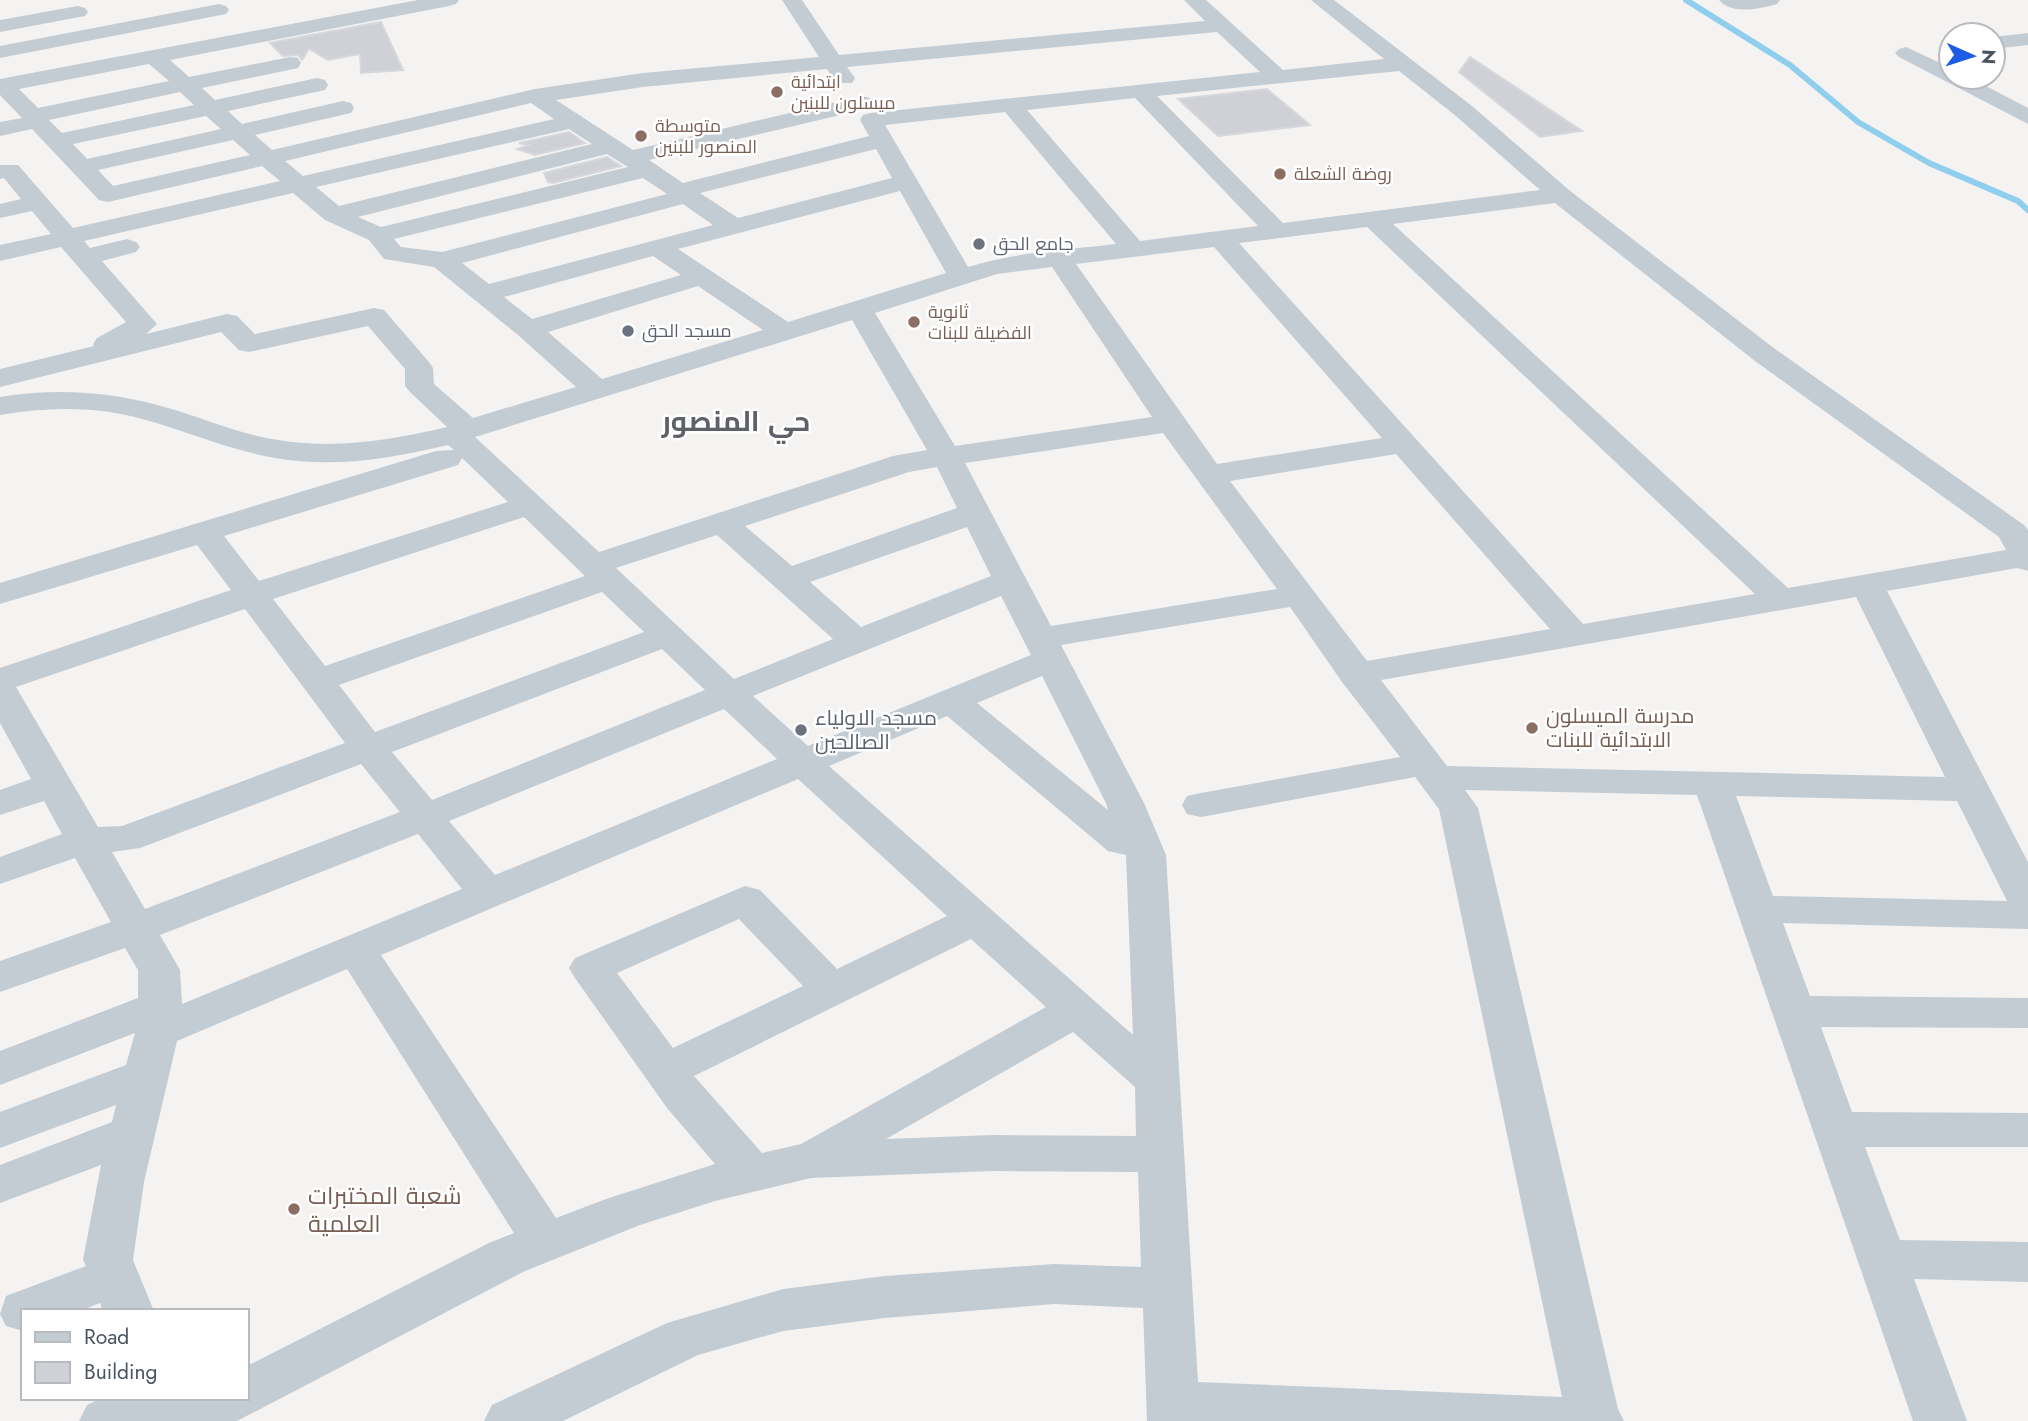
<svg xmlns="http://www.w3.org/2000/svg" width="2028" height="1421" font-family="Jost,Cairo,sans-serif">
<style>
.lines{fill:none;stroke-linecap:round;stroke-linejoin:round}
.stream{stroke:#90ceed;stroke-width:6}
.building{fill:#cfd1d6;stroke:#d6d8dd;stroke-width:2}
.minor{fill:#c3cbd3;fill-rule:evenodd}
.education-dot{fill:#8d6e63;stroke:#fff;stroke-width:2.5}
.worship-dot{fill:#6b7280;stroke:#fff;stroke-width:2.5}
.labels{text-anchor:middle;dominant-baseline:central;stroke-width:5;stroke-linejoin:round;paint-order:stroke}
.far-education-label{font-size:18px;fill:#785e54;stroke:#fff;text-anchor:start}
.far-worship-label{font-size:18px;fill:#5b616d;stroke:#fff;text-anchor:start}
.education-label{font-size:21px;fill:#785e54;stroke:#fff;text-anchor:start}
.worship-label{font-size:21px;fill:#5b616d;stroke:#fff;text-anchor:start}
.near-education-label{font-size:24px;fill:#785e54;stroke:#fff;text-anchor:start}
.district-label{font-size:28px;font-weight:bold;fill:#5e6167;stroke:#fff}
</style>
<rect width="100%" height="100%" fill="#f4f3f2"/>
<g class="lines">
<path class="stream" d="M1686,0l104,65 68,57 71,41 89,38 10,9"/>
</g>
<path class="building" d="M381,22l22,48 -42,3 -1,-19 -32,6 -19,-11 -7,11 -4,-5 -15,1 -13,-13z
M1470,57l112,74 -42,6 -81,-65z
M1267,89l43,36 -92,11 -40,-37z
M569,132l16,11 -50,12 -18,-6 12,-4 -10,-2z
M607,157l14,9 -68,17 -5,-1 -4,-9z"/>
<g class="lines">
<path class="minor" d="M418,0h41l-3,4 -7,2 -279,54 19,17 101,-20 8,1 3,5 -3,5 -96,20 13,12 102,-22 8,2 3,5 -3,5 -97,21 14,13 101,-23 8,2 3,5 -3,5 -96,22 17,15 263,-61 108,-16 176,-16 -37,-57h20l37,55 366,-34 -21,-21h22l77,70 101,-11 -73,-59h23l138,106 97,84 206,159 249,176 4,5v41l-11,-3 -130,23 141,271v67l-245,-6 27,73 218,2v30l-207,-1 31,85 176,1v34h-163l35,93 128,2v40l-114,-3 53,142h-54l-216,-626 -232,-5 13,18 140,601 6,12h-477l-4,-113 -89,-4 -169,14 -102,13 -85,24 -135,66h-79l8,-16 175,-82 116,-34 102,-13 169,-12 87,3 -3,-95 -145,-1 -182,7 -96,23 -75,24 -115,46 -288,150h-158l8,-16 15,-7h145v-32l242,-123 25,-10 -167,-264 -170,72 -33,141 -11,78 21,51h-51l-3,-8 -20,8h-57v20l-17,-5 -6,-12 6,-18 80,-30 -3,-6 18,-95 -101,38v-38l112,-43 4,-17 -116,43v-36l126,-47 9,-32 -135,52v-34l138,-53v-28l-13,-22 -125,44v-31l111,-39 -36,-64 -75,26v-27l62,-23 -18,-33 -44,14v-25l31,-11 -31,-56v-55l231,-78 -34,-45 -197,59v-21l436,-132 18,-1 -6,-5c-59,14 -113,23 -173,13 -46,-8 -88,-27 -133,-39 -46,-13 -95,-12 -142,-4v-18c59,-10 118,-5 175,13 32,10 63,23 97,29 60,11 116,2 175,-12l-37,-35 -5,-6v-17l-37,-43 -119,26 -10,-2 -18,-18 -221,55v-18l94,-23 -1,-2 4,-6 29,-16 -65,-75 -61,14v-16l51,-11 -19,-23 -32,7v-14l21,-5 -17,-21 -4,1v-14h18l55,63 207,-47 -18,-15 -154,36 -9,-2 -67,-71 -32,7v-14l22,-4 -22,-23v-16zM1217,32l43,40 -389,41 -8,2 -3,5 9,16 -186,47 -34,-23 221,-52 3,-5 -3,-5 -8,-2 -229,54 -77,-50 87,-13 184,-18 9,14h16l3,-5 -8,-11zM149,64l20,17 -131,27 -19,-19zM1399,71l57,45 84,74 -257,33 -126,-127zM180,92l14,13 -132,28 -13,-13zM1135,98l123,128 -118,15 -113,-131zM531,103l23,16 -251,57 -18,-15zM1005,112l111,132c-50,6 -100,8 -148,23l-83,-142zM206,116l15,13 -134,30 -14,-15zM569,129l23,15 -253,62 -23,-19zM233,140l17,15 -137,31 -15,-16zM876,149l16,29 -154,40 -38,-25zM607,154l21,13 -247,60 -23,-10zM643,178l24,16 -225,58 -41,-5 -7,-8zM900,191l46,82 -158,49 -110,-73zM293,193l32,27 44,20 15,19 50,8 84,68 58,52 -103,31 -39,-34 -1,-16 -4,-6 -45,-52 -10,-2 -119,26 -18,-18 -10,-2 -81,20 11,-10 -55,-63 34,-9 4,-5 -4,-5 -9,-3 -37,9 -6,-7zM1555,203l200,158 244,176 7,13 -218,38 -395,-364zM683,204l30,21 -224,59 -27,-21zM1367,227l388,367 -172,30 -344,-381zM1214,247l168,191 -165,26 -141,-200zM653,256l28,19 -149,44 -28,-22zM1052,267l100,150 -197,29 -80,-133 122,-39zM698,286l65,44 -161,49 -54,-47zM852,320l75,130 -34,6 -294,96 -124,-115zM1163,433l114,156 -226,37 -86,-163zM1396,454l154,175 -183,32 -137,-180zM462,458l46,44 -249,79 -35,-45 234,-71zM937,467l20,41 -165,58 -47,-40 164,-54zM524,517l61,59 -260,90 -52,-67zM967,527l24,49 -130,51 -51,-45zM717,535l116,104 -99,40 -118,-111zM602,592l42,40 -269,100 -36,-47zM1001,596l30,59 -223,91 -55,-50zM1856,597l89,180 -498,-11 -66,-86zM1290,607l52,75 58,75 -199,36 -14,3 -5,9 5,9 14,3 214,-40 24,32 123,588 -364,-15 -32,-527 -22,-52 -83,-158zM245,609l100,134 -223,83 -24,1 -82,-140zM662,649l43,41 -273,110 -40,-48zM1042,676l64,127 2,7 -131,-107zM724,709l53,50 -282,116 -46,-54zM947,716l161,135 18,4 7,180 -304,-269zM361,764l39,48 -255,97 -33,-57 28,-4zM798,779l149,137 -110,53 -77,-79 -15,-4 -170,72 -6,10 6,10 92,130 48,56 -109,35 -50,19 -175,-263zM1736,796l221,5 50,100 -234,-5zM418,834l44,55 -280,115 -2,-34 -20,-35zM739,919l64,67 -130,62 -56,-75zM971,939l75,68 -245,137 -39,9 -68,-77zM1073,1032l62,55 1,49 -143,-1 -107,4z
M1719,0h61l-3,4c-18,5 -45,11 -58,-4z
M219,4l7,2 3,4 -3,4 -226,44v-12z
M78,6l7,2 3,4 -3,4 -85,16v-12z
M2028,33v12l-35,4v-12z
M1906,47l45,21v9h18l59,31v16l-129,-67 -4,-4 4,-4z"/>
</g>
<g class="education-dot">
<circle cx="777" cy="92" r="7"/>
<circle cx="641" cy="136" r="7"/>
<circle cx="1280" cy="174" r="7"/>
<circle cx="914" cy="322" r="7"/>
<circle cx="1532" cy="728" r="7"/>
<circle cx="294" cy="1209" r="7"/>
</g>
<g class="worship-dot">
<circle cx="979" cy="244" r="7"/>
<circle cx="628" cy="331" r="7"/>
<circle cx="801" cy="730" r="7"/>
</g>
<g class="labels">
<g class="far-education-label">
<text x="791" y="82">ابتدائية<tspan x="791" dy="21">ميسلون للبنين</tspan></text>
<text x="655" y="126">متوسطة<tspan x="655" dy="21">المنصور للبنين</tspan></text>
<text x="1294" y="174">روضة الشعلة</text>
<text x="928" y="312">ثانوية<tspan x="928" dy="21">الفضيلة للبنات</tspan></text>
</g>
<g class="far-worship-label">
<text x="993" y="244">جامع الحق</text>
<text x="642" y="331">مسجد الحق</text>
</g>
<g class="education-label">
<text x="1546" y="716">مدرسة الميسلون<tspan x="1546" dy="24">الابتدائية للبنات</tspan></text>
</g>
<g class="worship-label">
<text x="815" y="718">مسجد الاولياء<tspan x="815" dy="24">الصالحين</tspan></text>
</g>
<g class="near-education-label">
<text x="308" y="1195">شعبة المختبرات<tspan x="308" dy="28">العلمية</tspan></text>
</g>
<g class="district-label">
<text x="736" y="421">حي المنصور</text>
</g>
</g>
<rect x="21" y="1309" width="228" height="91" fill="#ffffff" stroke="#b7babf" stroke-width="2"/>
<rect x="35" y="1332" width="35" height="10" fill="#c3cbd3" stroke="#b7babf" stroke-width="2"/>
<text x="84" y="1344" font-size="21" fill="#4a5360">Road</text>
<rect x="35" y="1362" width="35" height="21" fill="#cfd1d6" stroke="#b7babf" stroke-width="2"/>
<text x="84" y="1379" font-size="21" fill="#4a5360">Building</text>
<g transform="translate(1972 56) rotate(93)"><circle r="33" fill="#ffffff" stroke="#b7babf" stroke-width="2"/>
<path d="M0-5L12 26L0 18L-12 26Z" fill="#1c5ce5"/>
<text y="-10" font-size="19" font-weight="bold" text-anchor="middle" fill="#4a5360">N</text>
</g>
</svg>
